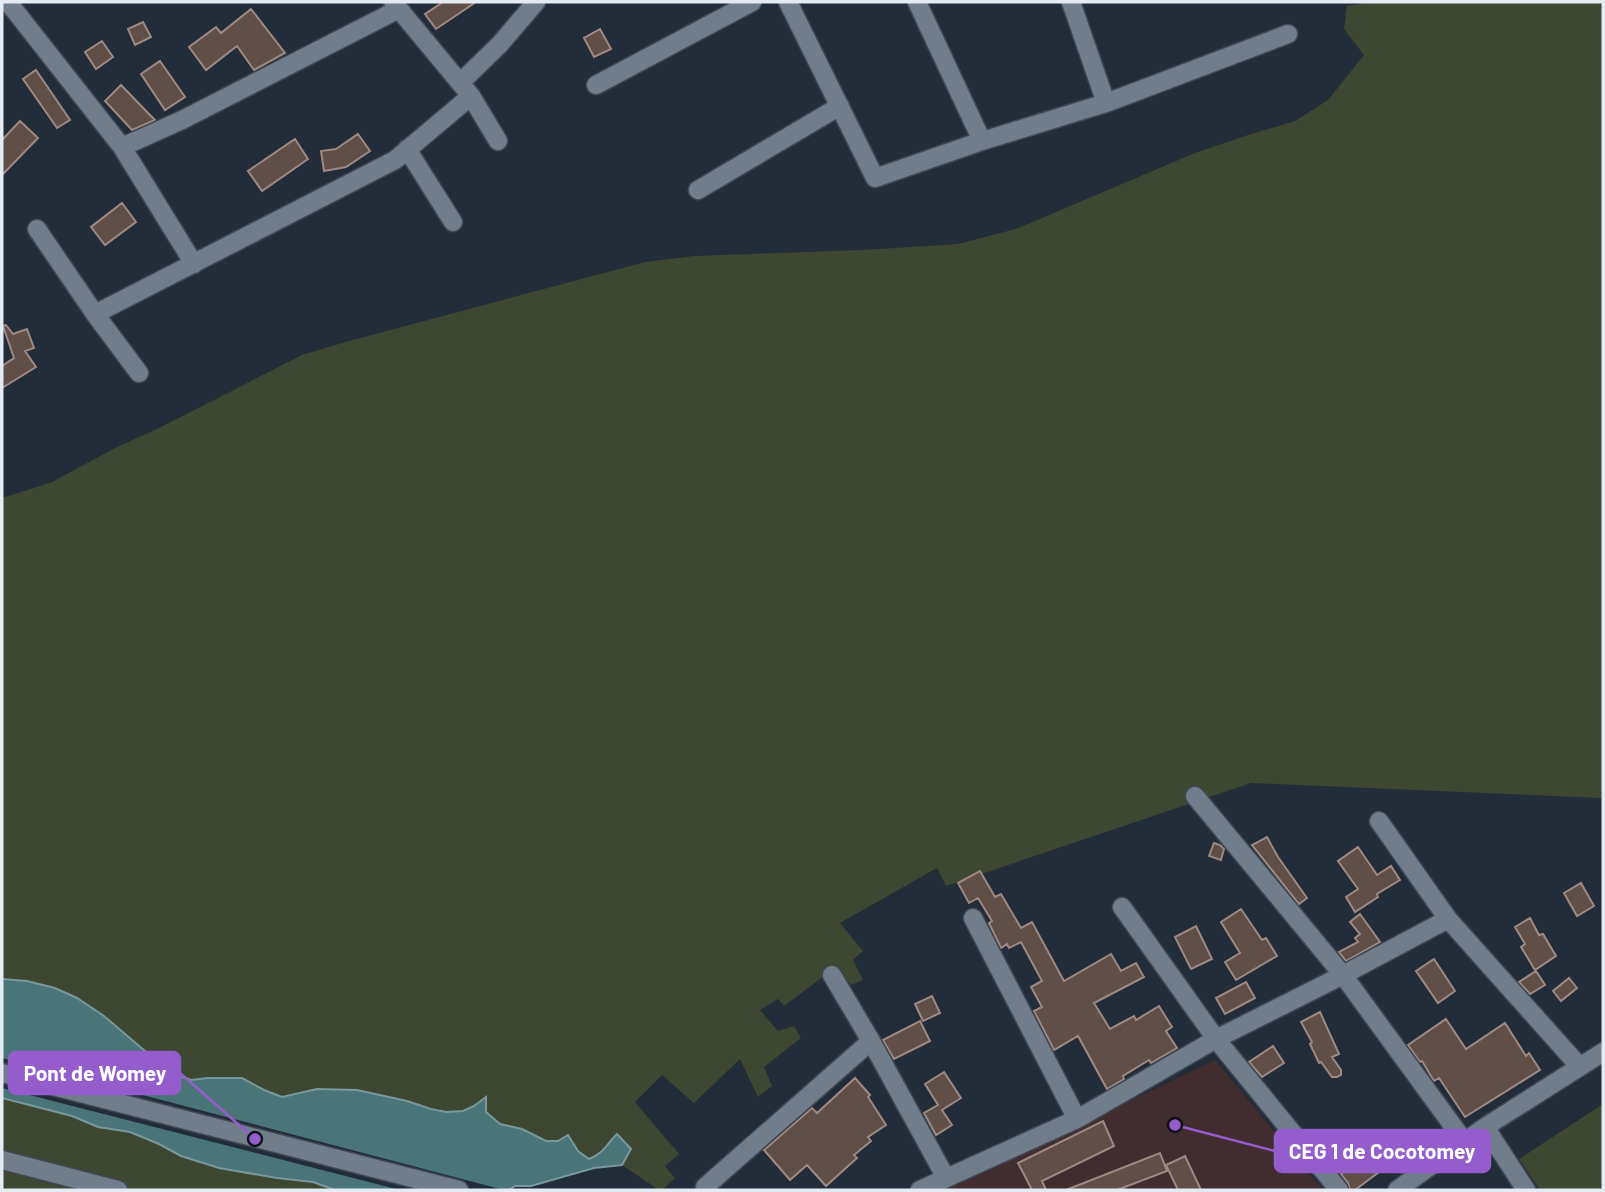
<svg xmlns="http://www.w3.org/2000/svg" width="1605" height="1192" font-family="Barlow,sans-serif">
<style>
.education{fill:#412c2f}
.green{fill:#3e4731}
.water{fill:#497579;stroke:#78989e;stroke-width:2}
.pier{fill:#232c39}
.building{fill:#604e48;stroke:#9e8983;stroke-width:2}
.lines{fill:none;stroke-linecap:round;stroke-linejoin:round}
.street-casing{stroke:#404853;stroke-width:21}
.secondary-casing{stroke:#404853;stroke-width:21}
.street{stroke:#727d8c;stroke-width:18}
.secondary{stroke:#727d8c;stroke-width:18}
.leader{fill:none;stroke:#955ccc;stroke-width:2.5}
.callout-dot{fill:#955ccc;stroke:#10141a;stroke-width:2.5}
.callout{fill:#955ccc;stroke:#955ccc;stroke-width:2.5}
.callout-label{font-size:21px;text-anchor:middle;font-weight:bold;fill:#fff}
</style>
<rect width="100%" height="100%" fill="#232c39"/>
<path class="education" d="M1215,1060l108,130h-378z"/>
<path class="green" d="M1371,2h232v796l-352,-15 -305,103 -9,-18 -97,55 23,28 -10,9 10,20 -12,5 -15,-18 -52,39 -6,-7 -18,11 18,21 16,-5 7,12 -37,29 8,19 -14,11 -18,-38 -46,44 -32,-28 -27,27 44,52 -14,12 10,12 -13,12h-3l-37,-25 9,-16 -24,-5 -5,9 -13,6 -11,-8 -10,-15 -10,5h-12l-24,-12 -21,-5 -15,-12v-14c-7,5 -15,11 -24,13 -24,5 -38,-8 -59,-11 -34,-4 -70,-4 -104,-6l-17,3 -18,-7 -22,-12h-34l-17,2 -14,-5 -18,-12 -55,-47 -27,-18 -22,-10 -28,-7 -25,-2v-481l50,-16 63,-34 44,-20 143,-73 40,-12 303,-81 49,-6 169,-6 95,-6 58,-15 179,-76 53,-18 47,-14 33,-21 36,-45 -20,-26 3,-23z
M2,1098l70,18 26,11 32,5 29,12 22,12 38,12 58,10 36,4 22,8h-333z
M1603,1104v86h-63l-21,-31z"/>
<path class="water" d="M2,979l25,2 28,7 22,10 27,18 55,47 18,12 14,5 17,-2h34l22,12 18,7 35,-8 40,1 50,11 24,8 15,3 17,-1 11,-5 12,-9v15l14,12 22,5 24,12h12l10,-6 10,16 11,8c16,-7 16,-13 28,-25l14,15 -9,16 -28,3 -63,18h-16l-6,4h-174l-22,-8 -36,-4 -58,-10 -38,-12 -22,-12 -29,-12 -32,-5 -26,-11 -70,-18z"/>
<path class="pier" d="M2,1058l502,132h-104l-398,-102z"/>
<path class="building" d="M443,2h33l-40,27 -11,-15z
M251,9l34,44 -31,17 -17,-24 -31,24 -17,-23 27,-20 5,6z
M143,22l8,15 -16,8 -7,-16z
M600,29l11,20 -17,8 -10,-19z
M102,41l11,16 -17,12 -11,-17z
M160,61l25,36 -20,13 -24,-36z
M36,70l34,50 -13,8 -34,-49z
M121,85l28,29 6,6 -23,10 -27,-29z
M20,121l18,17 -36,37v-35z
M358,134l12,17 -24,16 -22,4 -3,-20 15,-2z
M295,139l13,20 -46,32 -14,-20z
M122,203l14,19 -31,23 -14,-18z
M6,325l7,9 14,-5 7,19 -9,3 11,16 -34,21v-22l12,-8 -11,-32z
M1267,837l11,20 29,41 -8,6 -47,-59z
M1214,843l6,2 4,4 -3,11 -12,-4z
M1358,847l19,28 14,-9 9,14 -23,14 1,3 -23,15 -9,-15 12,-8 -20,-28z
M980,871l15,26 6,-3 20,34 11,-6 32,59 47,-27 10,17 15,-8 8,14 -50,26 16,26 24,-13 2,4 23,-14 13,21 -6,4 11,17 -26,15 -2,-3 -26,16 1,3 -17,10 -29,-53 -24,14 -20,-39 8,-4 -11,-20 11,-6 -21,-39 -12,6 -2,-4 -6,4 -12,-25 3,-2 -14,-23 -9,5 -11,-20z
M1581,883l13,23 -17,10 -13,-23z
M1241,909l21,31 4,-2 11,18 -41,24 -11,-18 15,-9 -19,-31z
M1360,914l20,28 -34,19 -7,-9 19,-10 -3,-4 5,-4 -10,-12z
M1530,918l9,17 4,-1 13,22 -21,14 -14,-23 4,-3 -10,-17z
M1196,926l16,33 -21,10 -16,-32z
M1434,959l21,32 -17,12 -22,-32z
M1536,971l9,14 -15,9 -11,-12z
M1569,978l8,10 -16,13 -8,-10z
M1246,982l9,16 -30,16 -9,-16z
M932,996l8,17 -17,8 -8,-17z
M1320,1012l19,42 -7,3 9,13v5l-4,2h-5l-11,-15 -2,1 -9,-19 2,-2 -11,-20z
M1446,1019l20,30 39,-26 21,33 3,-3 11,17 -75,47 -26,-39 -5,3 -12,-20 -2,1 -12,-17z
M920,1021l10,20 -36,18 -11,-19z
M1273,1046l11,17 -22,14 -13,-15z
M944,1072l17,26 -19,12 10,15 -16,10 -12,-22 14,-8 -13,-21z
M855,1078l15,17 -2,2 18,28 -18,12 3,4 -17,14 3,3 -31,28 -19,-21 -17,15 -26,-30 48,-42 5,5z
M1103,1121l11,25 -72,35 4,9h-14l-14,-27z
M1386,1141l13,16 -44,33h-5l-2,-7 -7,-9z
M1160,1153l7,18 -50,19h-51z
M1185,1156l16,34h-23l-12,-25z"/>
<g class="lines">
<defs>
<path id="street" d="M8,2l114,145 72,117
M393,2l78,94 27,45
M788,2l87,176 107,-37 124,-38 182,-69
M917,2l65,139
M1071,2l35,101
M460,83l40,-39 36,-42
M596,85l156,-83
M122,147l60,-27 217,-111
M407,149l46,73
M698,190l142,-84
M37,229l58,85 44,59
M95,314l300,-154 76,-64
M1195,796l148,179 121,166
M1379,821l69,98 132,148
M1122,907l94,132 123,151
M973,918l104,201
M832,975l39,66 75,137
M1485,1127l118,-75
M2,1160l116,30
M705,1187l166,-146
M920,1190l157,-71 139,-80 127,-64 105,-56
M1397,1190l88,-63 41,63"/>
<path id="secondary" d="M2,1073l457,117"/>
</defs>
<use href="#street" class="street-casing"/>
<use href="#secondary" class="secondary-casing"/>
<use href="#street" class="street"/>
<use href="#secondary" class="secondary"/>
</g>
<path class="leader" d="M255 1139L180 1073M1175 1125L1275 1151"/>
<g class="callout-dot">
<circle cx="255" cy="1139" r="7"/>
<circle cx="1175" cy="1125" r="7"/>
</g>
<g class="callout">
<rect x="9" y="1052" width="171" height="42" rx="7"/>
<rect x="1275" y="1130" width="215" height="42" rx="7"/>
</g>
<g class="callout-label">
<text x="95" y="1081">Pont de Womey</text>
<text x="1382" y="1159">CEG 1 de Cocotomey</text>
</g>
<rect width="1605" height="1192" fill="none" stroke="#e4ebf3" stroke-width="7"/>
</svg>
